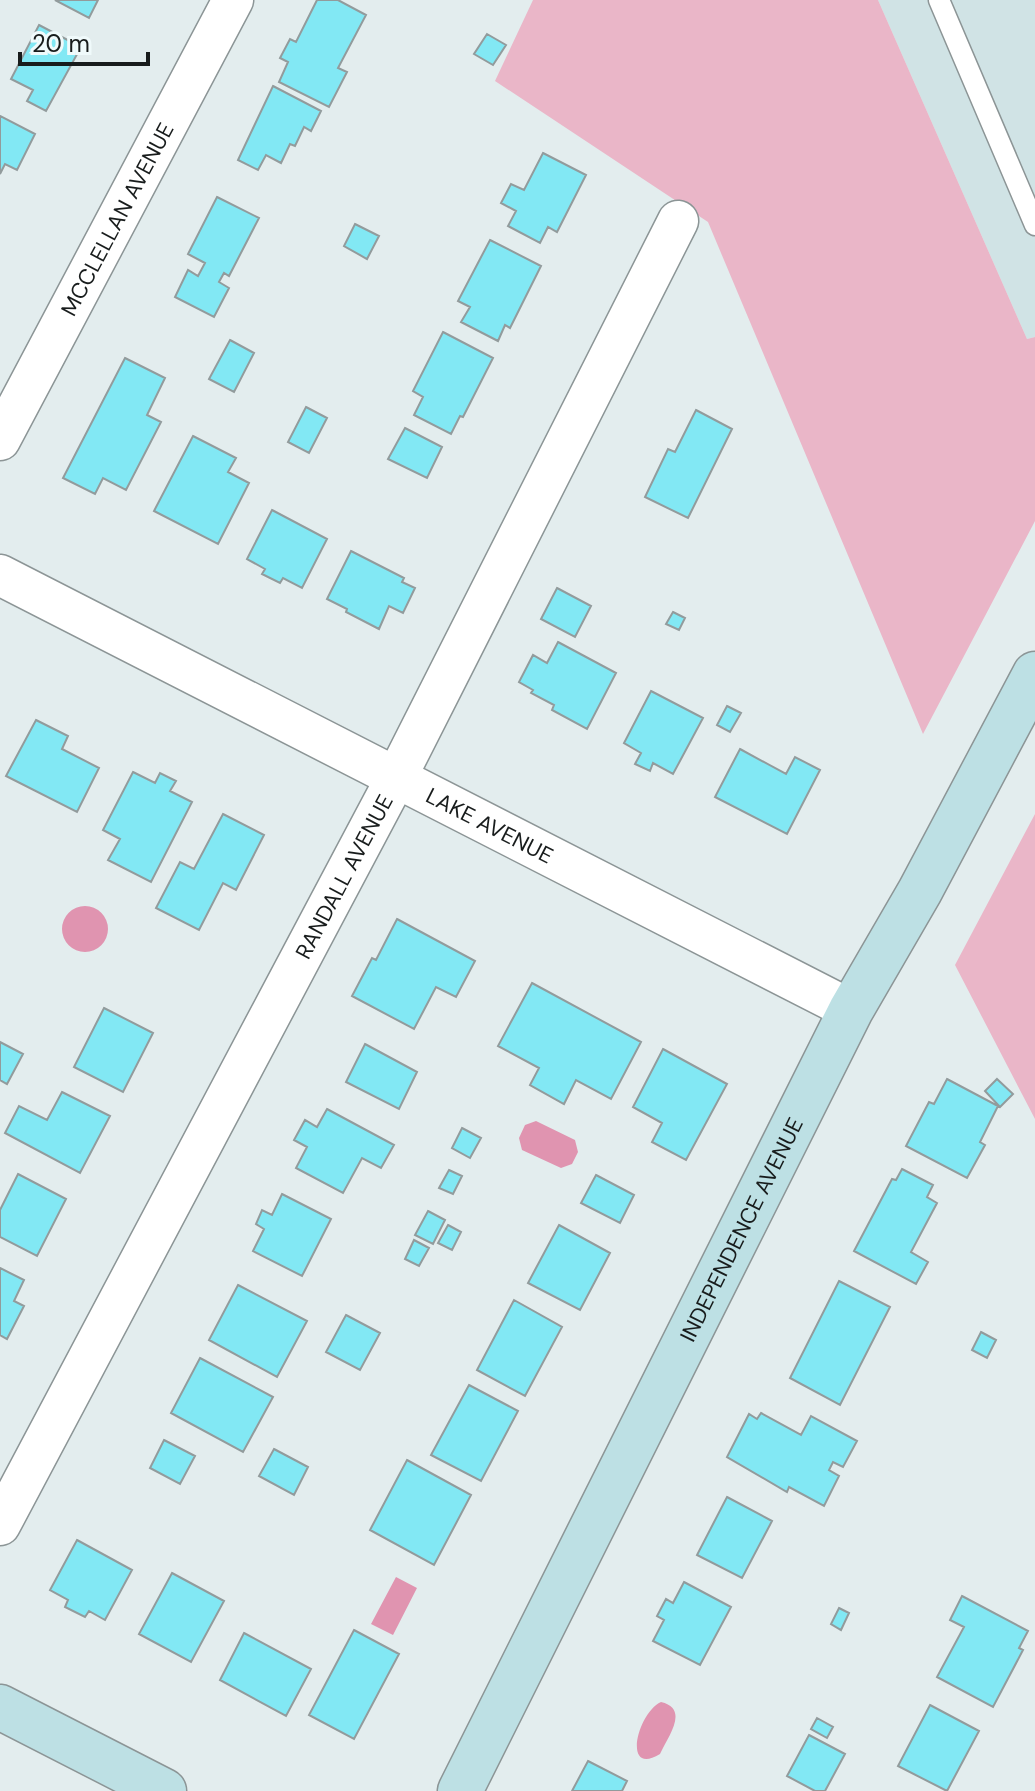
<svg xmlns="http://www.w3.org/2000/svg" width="1035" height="1791" font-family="'DM Sans',sans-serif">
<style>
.built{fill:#d0e3e5}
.green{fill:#eab6c8}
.water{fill:#e094b0}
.building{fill:#82e8f4;stroke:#929b9c;stroke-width:2}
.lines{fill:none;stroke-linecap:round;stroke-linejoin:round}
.lane-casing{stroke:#8c9596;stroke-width:23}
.street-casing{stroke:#8c9596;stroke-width:43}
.secondary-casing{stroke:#8c9596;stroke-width:47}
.lane{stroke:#fff;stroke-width:20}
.street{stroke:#fff;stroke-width:40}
.secondary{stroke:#bde0e4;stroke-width:44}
.labels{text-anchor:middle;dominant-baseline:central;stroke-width:7;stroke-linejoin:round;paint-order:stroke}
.street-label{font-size:22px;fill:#181c1c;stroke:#f0fafb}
</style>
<rect width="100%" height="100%" fill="#e3edee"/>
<path class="built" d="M878,0h157v337l-8,2z"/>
<path class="green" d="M533,0h345l149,339 8,-2v184l-112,213 -215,-512 -213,-141z
M1035,814v305l-80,-154z"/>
<path class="water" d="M62 929a23 23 0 1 1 46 0a23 23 0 1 1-46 0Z
M536,1121l39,19 3,12 -6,12 -11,4 -39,-18 -3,-12 6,-13z
M396,1577l21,11 -24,47 -22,-11z
M661,1702c29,7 7,34 -1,52 -38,23 -23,-41 1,-52z"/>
<path class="building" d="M55,0h43l-9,18z
M317,0h21l28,15 -28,53 9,4 -18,35 -50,-25 9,-20 -8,-4 10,-19 6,3z
M39,25l42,22 -35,64 -19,-10 6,-11 -22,-11z
M487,34l19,11 -13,20 -19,-11z
M273,86l48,25 -10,20 -7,-4 -9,19 -5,-2 -9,19 -15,-8 -8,15 -20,-10z
M0,116l35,18 -18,36 -12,-6 -5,10z
M543,153l43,22 -29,57 -9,-5 -8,16 -32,-17 8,-15 -15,-8 10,-19 13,6z
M217,197l42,21 -30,58 -5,-3 -5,9 10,6 -15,29 -39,-20 13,-27 10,6 7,-13 -17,-9z
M355,224l24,12 -12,23 -23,-13z
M490,240l51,26 -31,62 -5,-3 -7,16 -37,-19 9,-15 -12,-6z
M443,332l50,26 -30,59 -3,-1 -9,18 -37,-19 9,-18 -10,-6z
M230,340l24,13 -20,39 -25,-13z
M125,358l40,20 -18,37 14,7 -35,68 -23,-12 -8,16 -32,-16z
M306,407l21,11 -18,35 -21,-11z
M696,410l36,19 -44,89 -43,-21 23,-48 7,3z
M405,428l37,19 -15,31 -39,-19z
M193,436l43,22 -8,14 21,11 -31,61 -64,-33z
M272,510l55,29 -25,49 -19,-10 -3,5 -18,-9 3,-5 -18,-10z
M351,551l53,27 -2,4 13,6 -12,25 -14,-7 -10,23 -33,-17 1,-3 -20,-10z
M557,588l34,18 -16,31 -34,-18z
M673,612l12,6 -6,12 -13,-6z
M558,642l58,31 -29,56 -35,-19 2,-5 -23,-12 2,-3 -14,-8 14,-27 14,8z
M651,691l52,27 -30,56 -20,-11 -3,8 -15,-7 6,-11 -17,-10z
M727,706l14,7 -11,19 -13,-7z
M36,720l32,16 -6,13 37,19 -22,44 -71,-36z
M740,749l46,25 9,-17 25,13 -33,64 -72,-37z
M133,772l22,11 5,-10 16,8 -6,10 22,11 -41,80 -43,-22 12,-21 -17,-9z
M223,814l41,21 -28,55 -13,-7 -24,47 -43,-22 24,-46 14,7z
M397,919l78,42 -19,36 -20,-10 -22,42 -62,-33 20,-38 4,2z
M532,983l109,59 -30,57 -35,-19 -12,24 -34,-19 9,-17 -41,-22z
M104,1008l49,25 -30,59 -49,-25z
M0,1042l23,12 -16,30 -7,-4z
M365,1044l52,28 -18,37 -53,-27z
M663,1049l64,35 -41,76 -34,-18 10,-19 -29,-16z
M947,1079l51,27 -18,36 5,3 -18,33 -61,-32 23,-44 5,2z
M997,1079l16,15 -13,13 -15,-16z
M62,1092l48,24 -30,57 -75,-40 14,-27 28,14z
M327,1109l67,36 -13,23 -19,-10 -19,35 -47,-25 11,-21 -13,-7 11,-20 12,7z
M462,1128l19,10 -11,20 -18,-10z
M902,1169l31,16 -6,12 10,6 -26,49 17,10 -12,22 -62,-33 38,-72 4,1z
M449,1170l13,6 -9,18 -14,-6z
M18,1174l48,25 -29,57 -37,-19v-27z
M596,1175l38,20 -14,28 -39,-20z
M282,1194l49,25 -29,57 -49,-25 11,-22 -8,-5 6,-14 10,5z
M428,1211l17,9 -12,24 -18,-9z
M448,1225l13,7 -9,18 -14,-7z
M559,1225l51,28 -30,57 -52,-27z
M414,1240l15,8 -10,18 -14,-7z
M0,1268l24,12 -10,21 10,5 -17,33 -7,-4z
M839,1281l51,26 -50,98 -50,-27z
M238,1285l69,36 -30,56 -68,-37z
M514,1300l48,27 -37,69 -48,-26z
M346,1315l34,18 -20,37 -34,-18z
M981,1332l15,8 -9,18 -15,-8z
M200,1358l73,39 -30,55 -72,-39z
M469,1385l49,26 -37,70 -50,-26z
M761,1413l40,22 10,-19 46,25 -14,26 -10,-5 -4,8 10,6 -15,30 -35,-19 -2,5 -60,-35 22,-43 8,5z
M164,1440l31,16 -15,28 -30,-16z
M274,1449l34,18 -14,28 -35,-19z
M407,1460l64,35 -37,70 -64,-35z
M727,1497l45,24 -30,57 -45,-23z
M77,1540l55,30 -27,50 -16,-9 -4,6 -20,-10 3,-7 -18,-10z
M172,1573l52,28 -33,61 -52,-28z
M684,1582l47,25 -31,58 -47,-24 11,-21 -7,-4 9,-17 7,4z
M962,1596l66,35 -9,17 4,2 -30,57 -56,-30 27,-50 -14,-7z
M839,1608l10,5 -8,17 -10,-6z
M354,1630l45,24 -45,85 -45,-24z
M244,1633l67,36 -25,47 -66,-36z
M930,1705l49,26 -32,60 -49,-25z
M817,1718l16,9 -6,11 -16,-9z
M809,1735l36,19 -20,37h-10l-28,-15z
M588,1761l39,20 -5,10h-50z"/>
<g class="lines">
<defs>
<path id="lane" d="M939,0l96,225"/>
<g id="street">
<path id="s1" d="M0,440l233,-440"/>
<path id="s2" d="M0,575l851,435"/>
<path id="s3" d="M0,1525l396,-747 282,-557"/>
</g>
<g id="secondary">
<path d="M0,1707l164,84"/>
<path id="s4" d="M460,1791l391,-781 69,-119 115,-217"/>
</g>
</defs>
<use href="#lane" class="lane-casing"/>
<use href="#street" class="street-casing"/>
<use href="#secondary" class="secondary-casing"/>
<use href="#lane" class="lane"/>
<use href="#street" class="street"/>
<use href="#secondary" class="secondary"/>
</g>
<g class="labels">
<g class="street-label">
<text stroke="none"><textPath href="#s1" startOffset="250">MCCLELLAN AVENUE</textPath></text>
<text stroke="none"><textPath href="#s2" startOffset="550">LAKE AVENUE</textPath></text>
<text stroke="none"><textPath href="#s3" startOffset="734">RANDALL AVENUE</textPath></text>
<text stroke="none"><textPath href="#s4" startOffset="628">INDEPENDENCE AVENUE</textPath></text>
</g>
</g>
<path d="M20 52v12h128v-12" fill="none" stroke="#181c1c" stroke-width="4"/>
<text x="32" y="52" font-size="24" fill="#181c1c" stroke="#f0fafb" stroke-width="6" paint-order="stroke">20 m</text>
</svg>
